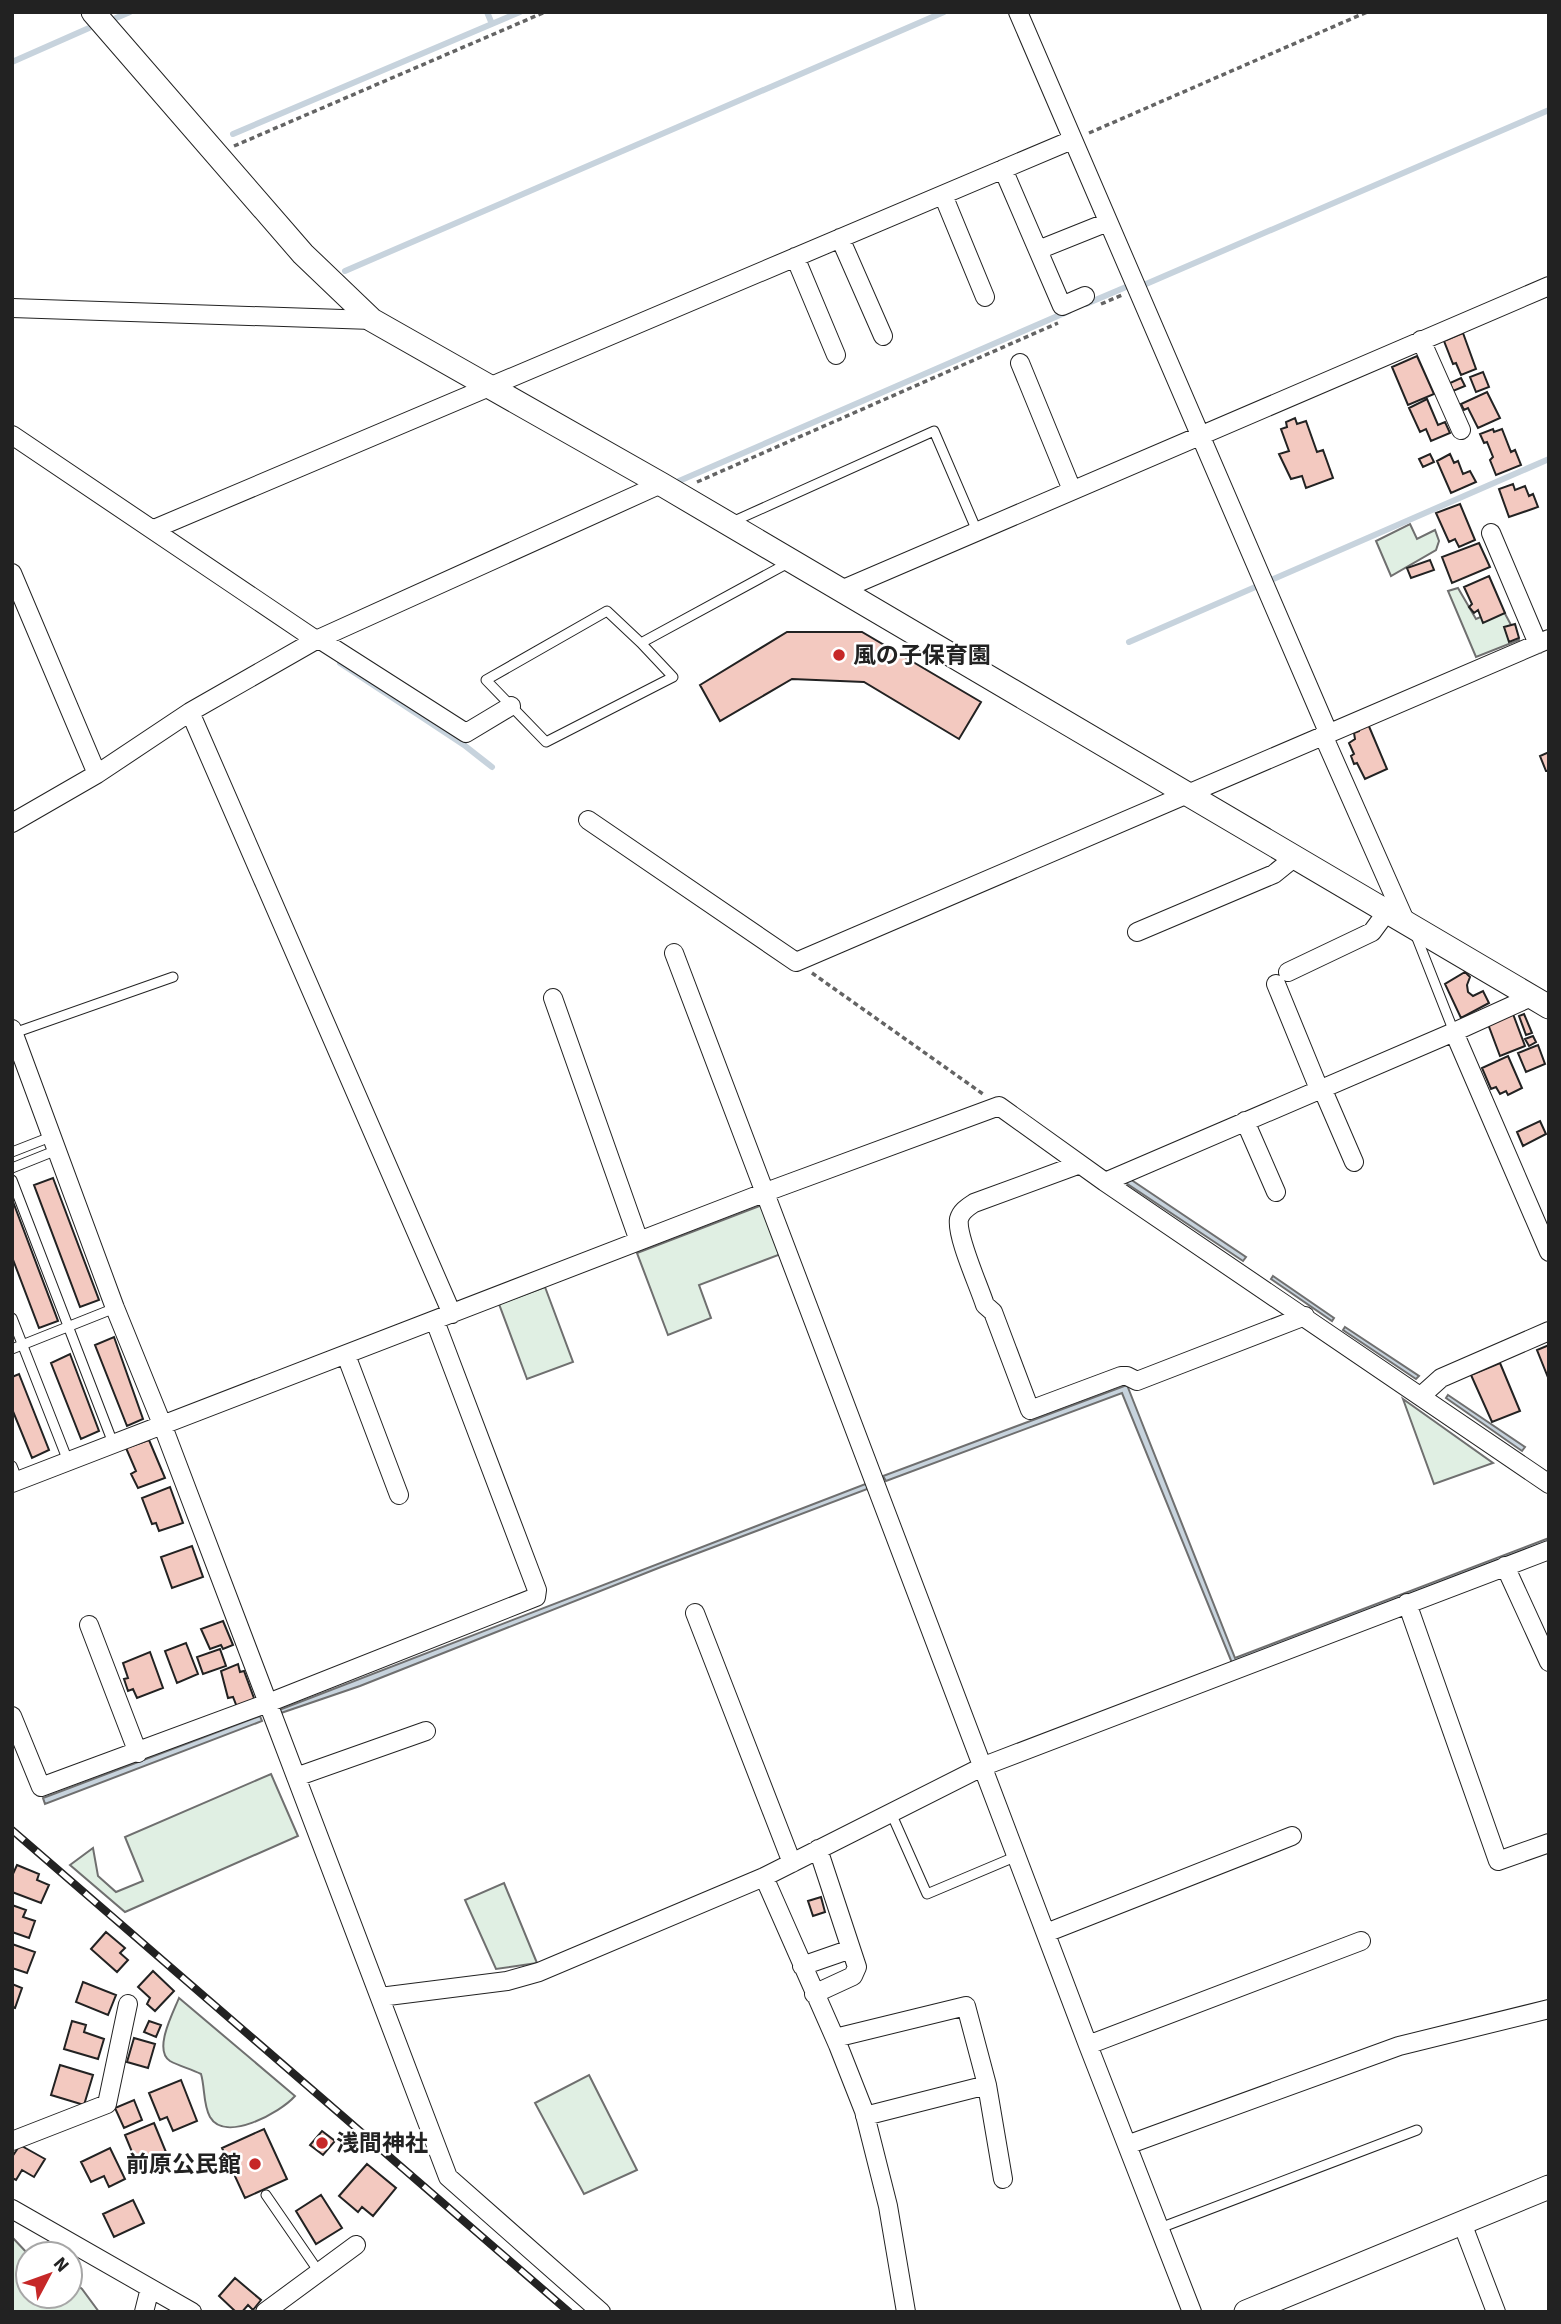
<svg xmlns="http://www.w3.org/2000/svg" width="1561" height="2324" font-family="'Source Sans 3','Noto Sans JP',sans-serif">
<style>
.green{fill:#e0efe3;stroke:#6f6f6f;stroke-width:2}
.water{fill:#c7d3dd;stroke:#6f6f6f;stroke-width:2}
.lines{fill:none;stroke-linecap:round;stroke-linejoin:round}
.stream{stroke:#c7d3dd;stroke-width:6}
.building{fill:#f3c9c0;stroke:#222;stroke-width:2}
.service-casing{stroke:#222;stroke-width:11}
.minor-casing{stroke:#222;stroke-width:20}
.tertiary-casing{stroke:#222;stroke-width:25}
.path{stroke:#646464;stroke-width:3.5;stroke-dasharray:5 3.5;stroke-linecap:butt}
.service{stroke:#fff;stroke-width:9}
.minor{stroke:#fff;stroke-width:18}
.tertiary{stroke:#fff;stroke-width:23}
.rail-casing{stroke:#222;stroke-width:8}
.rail{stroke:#fff;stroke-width:5;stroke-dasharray:16;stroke-linecap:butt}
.poi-dot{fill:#c62828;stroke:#fff;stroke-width:2.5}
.labels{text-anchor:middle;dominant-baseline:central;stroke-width:5;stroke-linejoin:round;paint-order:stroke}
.poi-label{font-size:23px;font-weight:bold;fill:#222;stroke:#fff;text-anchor:start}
</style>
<rect width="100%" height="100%" fill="#fff"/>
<path class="green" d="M1410,524l7,15 18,-9 4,11 -3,9 -45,26 -15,-35z
M1458,588l18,31 26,-11 17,32 -43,17 -28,-66z
M762,1205l19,49 -82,31 12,33 -43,17 -31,-82z
M545,1287l28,75 -46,17 -28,-75z
M1403,1399l90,64 -59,21z
M271,1774l27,62 -173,76 -55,-47 23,-17 5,28 18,16 27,-11 -18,-44z
M504,1883l33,80 -41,6 -31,-69z
M179,1998l116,98c-15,17 -70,47 -85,21 -7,-12 -5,-30 -9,-43 -10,-5 -22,-8 -31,-13 -17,-11 3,-48 9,-63z
M589,2075l48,95 -53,24 -49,-91z
M12,2237l16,17v42h42v-17l12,10 17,23h-87z"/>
<path class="water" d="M1130,1179l116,78 -3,4 -117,-78z
M1273,1276l61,42 -2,3 -61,-42z
M1345,1327l74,49 -3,3 -73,-49z
M1127,1385l108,273 314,-120v6l-317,119 -110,-270 -236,88 -3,-5z
M1448,1395l77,52 -3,4 -76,-53z
M868,1483l2,5 -209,79 -301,119 -79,27 -2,-3z
M260,1716l2,5 -217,83 -2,-6z"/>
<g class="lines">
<path class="stream" d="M487,12l5,12
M116,18l14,-6
M12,62l77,-34
M233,134l287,-122
M345,271l599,-259
M1146,284l403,-174
M1086,304l40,-17
M679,481l390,-170
M1129,642l420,-183
M340,663l124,82 28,22"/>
</g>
<path class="building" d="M1463,333l13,36 -15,6 -5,-12 -3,1 -9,-23z
M1417,356l17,38 -26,11 -16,-38z
M1483,372l6,15 -13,5 -6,-15z
M1461,378l4,8 -12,5 -3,-8z
M1487,392l13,26 -22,10 -10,-20 -4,2 -3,-6z
M1427,399l11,26 7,-3 5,11 -19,8 -5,-12 -6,3 -11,-24z
M1295,418l2,6 9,-3 11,31 6,-2 10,28 -27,10 -4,-12 -11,3 -12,-25 10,-3 -8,-22 6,-2 -1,-5z
M1493,429l1,3 8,-3 9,23 4,-2 6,15 -25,10 -6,-15 3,-3 -6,-15 -3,1 -4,-9z
M1430,454l4,8 -11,5 -4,-8z
M1450,454l4,9 4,-2 5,13 7,-3 6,11 -25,11 -14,-32z
M1513,484l2,6 10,-4 4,10 4,-2 5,13 -29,10 -10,-28z
M1460,504l15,36 -16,7 -4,-8 -6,3 -13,-29z
M1479,543l11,24 -38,16 -10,-26z
M1430,560l4,10 -23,8 -4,-10z
M1489,576l16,37 -22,10 -5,-13 -4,3 -5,-6 3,-3 -8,-17z
M1515,624l4,14 -10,4 -5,-15z
M787,632h75l119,70 -22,37 -95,-57 -72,-3 -72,42 -20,-36z
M1368,724l19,45 -22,10 -8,-16 -3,1 -3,-8 3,-2 -5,-11 6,-4 -1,-6 5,-2v-4z
M1549,752v19h-3l-6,-15z
M1465,972l5,5 -3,8 1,7 5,4 10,-5 6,12 -28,15 -16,-34z
M1513,1014l12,32 -25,10 -12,-32z
M1524,1014l8,19 -6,2 -7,-19z
M1533,1036l3,6 -7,4 -4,-7z
M1538,1045l7,19 -19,8 -8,-19z
M1508,1056l14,32 -14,7 -2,-4 -6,3 -4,-7 -5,2 -9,-21z
M1540,1121l6,13 -23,12 -6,-14z
M53,1178l46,122 -19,7 -46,-122z
M12,1199l46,122 -19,7 -27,-71z
M114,1337l29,82 -16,7 -32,-81z
M1549,1345v35l-12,-30z
M70,1354l29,77 -18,8 -30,-76z
M1500,1363l20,48 -28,11 -21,-47z
M19,1374l30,76 -17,8 -20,-49v-32z
M149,1440l16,38 -27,10 -7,-14 5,-3 -10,-23z
M170,1487l13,36 -24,8 -3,-8 -4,1 -10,-26z
M192,1546l11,31 -31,11 -11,-31z
M223,1621l10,24 -10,4 -2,-4 -11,4 -9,-20z
M186,1643l12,31 -21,9 -12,-32z
M220,1649l6,17 -23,8 -6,-17z
M150,1652l13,36 -26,10 -4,-9 -5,2 -4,-12 4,-1 -5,-15z
M238,1664l2,8 4,-1 11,30 -18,6 -4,-10 -5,1 -7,-27z
M17,1865l22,9 -2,6 12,5 -8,18 -29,-11v-16z
M821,1897l4,15 -12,4 -5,-15z
M12,1905l14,5 -3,7 12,4 -6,17 -17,-6z
M106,1932l19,16 -5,5 8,7 -11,12 -26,-23z
M12,1944l23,8 -8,21 -15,-5z
M153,1971l21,20 -19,20 -8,-7 3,-6 -12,-11z
M83,1982l33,13 -8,20 -32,-13z
M12,1984l10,4 -7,20 -3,-1z
M72,2021l14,4 -2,7 20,7 -6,20 -34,-10z
M149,2021l12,4 -5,12 -12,-5z
M134,2038l21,6 -7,24 -21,-6z
M60,2065l33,10 -9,30 -33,-10z
M181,2080l16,41 -24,10 -6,-14 -7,3 -11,-27z
M134,2100l8,20 -18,8 -9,-20z
M154,2123l14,34 -29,12 -14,-34z
M264,2129l23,50 -42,19 -23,-50z
M322,2131l13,10 -12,14 -13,-10z
M20,2145l25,14 -11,18 -12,-7 -6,10 -4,-2v-21z
M110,2148l15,31 -16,8 -5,-11 -13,6 -10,-20z
M367,2164l29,24 -23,28 -11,-9 -4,5 -19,-16z
M321,2195l21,33 -26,16 -20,-33z
M133,2200l11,23 -30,14 -11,-23z
M235,2278l26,22 -8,10 -5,-5 -6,7h-6l-17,-16z"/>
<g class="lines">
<defs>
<path id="service" d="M732,522l202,-91 43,100
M641,643l32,34 -127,65 -60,-62 121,-69 34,32 149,-81
M1415,933l39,99
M14,1033l159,-56
M12,1152l41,-16
M12,1168l45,-18
M12,1180l101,263
M12,1318l56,143
M12,1349l103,-41
M12,1466l6,15
M891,1813l36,81 90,-38
M266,2195l53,77
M1160,2228l257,-98"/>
<path id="minor" d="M1018,12l310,720
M1003,169l59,137 23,-10
M943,195l42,102
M840,238l43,98
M1038,250l70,-28
M795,257l41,98
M12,308l360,12
M1421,340l40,90
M1020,363l52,127
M12,435l304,205
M154,529l918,-389
M1491,533l47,111
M12,573l85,201
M841,590l708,-304
M319,639l147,94 45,-27
M190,712l262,602
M1323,735l84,190
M588,820l208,142 753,-323
M12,823l85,-49 93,-62 126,-72 345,-156
M1137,932l137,-58 21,-17
M674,953l414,1092 104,267
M1288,972l84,-40 14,-19
M1276,984l43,105
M553,998l86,243
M12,1029l103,279 47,116 286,753 153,135
M1454,1032l95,220
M1322,1088l32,74
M1245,1121l31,71
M1080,1164l-106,39c-6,4 -13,8 -15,16 -3,17 20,67 26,86l8,7 37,98 91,-34h6l10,5 168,-65
M1105,1182l349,-150 77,-35
M346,1355l53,140
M1421,1396l20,-18 108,-47
M12,1483l754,-291 233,-86 106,76 444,302
M1505,1566l44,96
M1407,1603l91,258 51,-18
M695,1613l97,250
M89,1625l49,128
M12,1716l29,71 227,-84 268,-106 1,-7 -102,-269
M296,1777l130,-46
M764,1877l74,168 26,66 24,95 18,106
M1046,1933l246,-97
M802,1966l49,-17
M814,1994l39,-18 4,-9 -39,-118
M380,1997l127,-16 32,-9 225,-95 220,-111 565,-216
M835,2038l131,-32 21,79 16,94
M1088,2045l273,-104
M865,2116l122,-31
M12,2141l95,-37 21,-100
M1127,2145l272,-99 150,-37
M12,2209l180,103
M1462,2223l34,89
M144,2312l6,-24
M265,2312l91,-67"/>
<path id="tertiary" d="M93,12l210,242 69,66 289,164 888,523
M1246,2312l303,-125"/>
</defs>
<use href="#service" class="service-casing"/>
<use href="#minor" class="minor-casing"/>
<use href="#tertiary" class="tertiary-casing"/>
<path class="path" d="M1089,133l278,-121
M234,146l311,-134
M1101,304l21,-9
M697,482l361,-159
M812,973l171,121"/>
<use href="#service" class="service"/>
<use href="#minor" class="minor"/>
<use href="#tertiary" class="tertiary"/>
<defs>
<path id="rail" d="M12,1830l557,482"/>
</defs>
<use href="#rail" class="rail-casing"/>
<use href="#rail" class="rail"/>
</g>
<g class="poi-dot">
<circle cx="839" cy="655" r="7"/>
<circle cx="322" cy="2143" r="7"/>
<circle cx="255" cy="2164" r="7"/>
</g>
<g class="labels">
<g class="poi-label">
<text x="853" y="655">風の子保育園</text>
<text x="336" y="2143">浅間神社</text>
<text x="241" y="2164" text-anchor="end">前原公民館</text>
</g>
</g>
<rect width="1561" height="2324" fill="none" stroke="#222222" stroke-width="28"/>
<g transform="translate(49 2275) rotate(49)"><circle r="33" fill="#ffffff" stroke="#a7a7a7" stroke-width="2"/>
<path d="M0-5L12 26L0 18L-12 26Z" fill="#c62828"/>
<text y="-10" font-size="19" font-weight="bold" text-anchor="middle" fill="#222222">N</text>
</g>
</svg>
